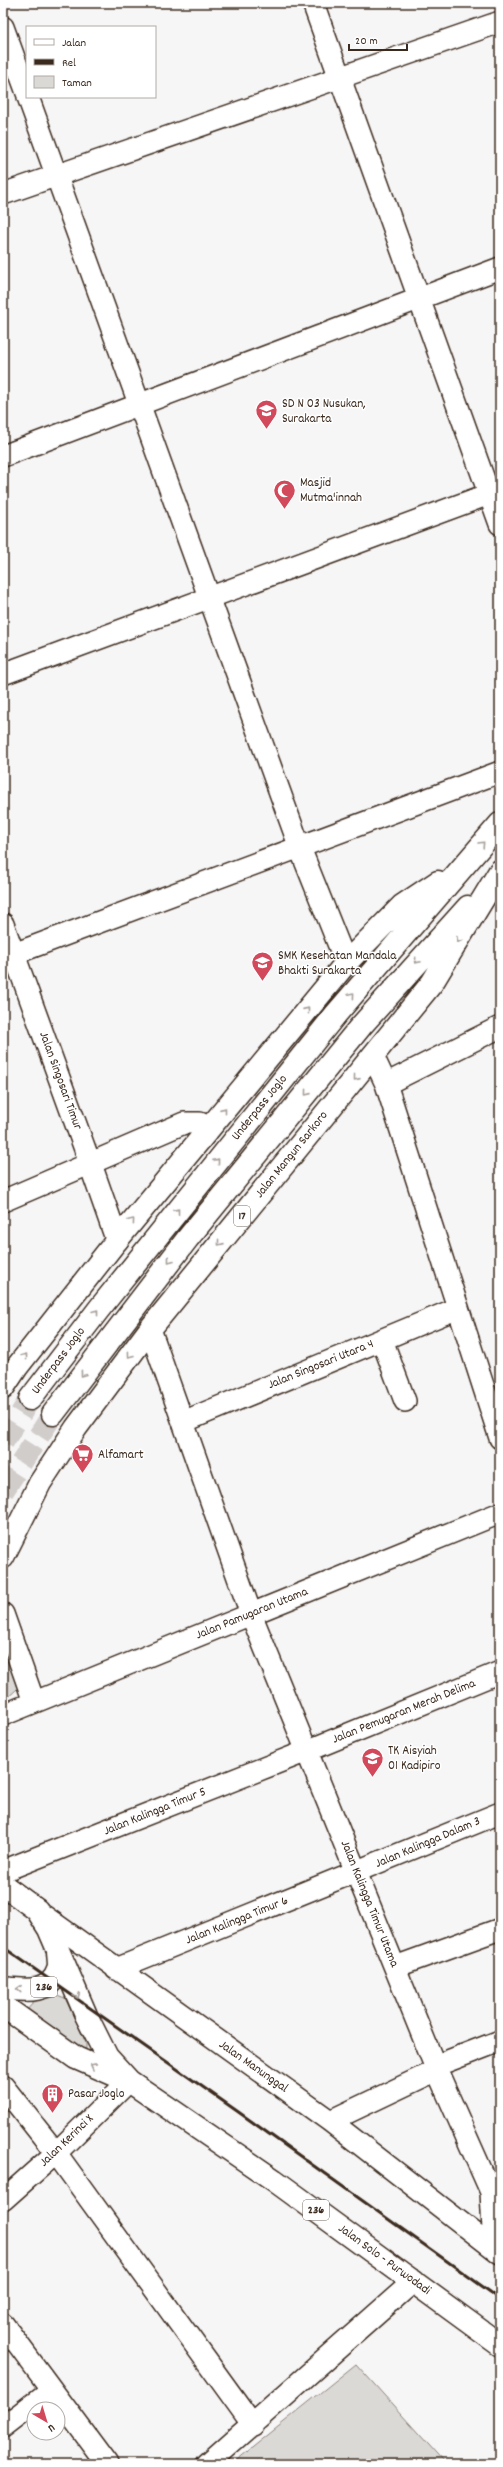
<svg xmlns="http://www.w3.org/2000/svg" width="503" height="2467" font-family="Dekko,sans-serif">
<style>
.green{fill:#dbd9d6;stroke:#8b827a}
.lines{fill:none;stroke-linecap:round;stroke-linejoin:round}
.highway-tunnel{stroke:#d1cdcb;stroke-width:22;stroke-dasharray:22 11;stroke-linecap:butt}
.minor-casing{stroke:#3b2a1e;stroke-width:24}
.major-casing{stroke:#3b2a1e;stroke-width:25}
.highway-casing{stroke:#3b2a1e;stroke-width:25}
.minor{stroke:#fff;stroke-width:21}
.major{stroke:#fff;stroke-width:22}
.highway{stroke:#fff;stroke-width:22}
.rail{stroke:#3b2a1e;stroke-width:3}
.oneway{stroke:#a79f9a}
.labels{text-anchor:middle;dominant-baseline:central;stroke-width:3;stroke-linejoin:round;paint-order:stroke}
.shield{fill:#fff;stroke:#766a62;stroke-width:1}
.shield-label{font-size:12px;font-weight:bold;fill:#3b2a1e}
.poi-label{font-size:13px;fill:#3b2a1e;stroke:#fff;text-anchor:start}
.street-label{font-size:13px;fill:#3b2a1e;stroke:#fff}
</style>
<rect width="100%" height="100%" fill="#f7f6f6"/>
<filter id="ink" filterUnits="userSpaceOnUse"><feTurbulence type="fractalNoise" baseFrequency=".025" numOctaves="2"/><feDisplacementMap in="SourceGraphic" scale="8" xChannelSelector="R" yChannelSelector="G"/><feConvolveMatrix kernelMatrix="1 2 1 2 8 2 1 2 1" color-interpolation-filters="sRGB"/></filter>
<g filter="url(#ink)">
<path class="green" d="M3,1637l15,51 -15,14z
M57,1995l8,3 21,45v6l-6,1 -53,-39c5,-15 18,-9 30,-16z
M356,2364l90,100h-214z"/>
<g class="lines">
<path class="highway-tunnel" d="M3,1442l27,-43
M3,1491l50,-77"/>
<defs>
<path id="minor" d="M313,3l187,521
M3,27l24,66
M28,97l272,751 46,115
M3,194l497,-172
M3,456l497,-188
M3,674l497,-184
M3,924l87,239
M3,958l497,-186
M373,1056l13,28 114,354
M386,1084l112,-56
M3,1201l181,-78h16l9,5
M150,1329l101,285 184,452 56,126 3,56
M382,1340l23,61
M183,1422l275,-114
M3,1614l31,88
M3,1715l497,-202
M3,1871l304,-120 193,-79
M37,1911l293,210 170,132
M395,1967l105,-38
M116,1969l384,-156
M435,2066l65,-25
M3,2086l53,67 197,272
M330,2121l107,-51
M3,2200l53,-47 73,-72
M3,2324l104,140
M3,2427l48,-37
M207,2464l207,-183"/>
<path id="major" d="M90,1163l27,77
M3,1885l34,25 12,19 37,86 21,42 22,24 145,99 226,165
M3,1988c20,2 47,7 55,-18 2,-5 0,-14 0,-19
M3,2006l73,52 48,21"/>
<path id="highway" d="M3,1388l14,-21 100,-127 229,-277 56,-57 36,-24
M30,1399l69,-90 237,-295 164,-190
M53,1414l135,-176 173,-212 107,-119
M3,1557l37,-74 36,-55 74,-99 282,-346 68,-112"/>
</defs>
<use href="#minor" class="minor-casing"/>
<use href="#major" class="major-casing"/>
<use href="#highway" class="highway-casing"/>
<use href="#minor" class="minor"/>
<use href="#major" class="major"/>
<use href="#highway" class="highway"/>
<path class="rail" d="M3,1947l234,164 263,188"/>
</g>
<defs><path id="oneway-chevron" d="M-2-3.5L2.5 0L-2 3.5" fill="none" stroke-width="1.6" stroke-linecap="round" stroke-linejoin="round"/></defs>
<g class="oneway">
<use href="#oneway-chevron" transform="translate(482 844) rotate(-47)"/>
<use href="#oneway-chevron" transform="translate(459 940) rotate(120)"/>
<use href="#oneway-chevron" transform="translate(417 961) rotate(131)"/>
<use href="#oneway-chevron" transform="translate(352 995) rotate(-50)"/>
<use href="#oneway-chevron" transform="translate(307 1010) rotate(-51)"/>
<use href="#oneway-chevron" transform="translate(356 1078) rotate(129)"/>
<use href="#oneway-chevron" transform="translate(307 1093) rotate(129)"/>
<use href="#oneway-chevron" transform="translate(224 1110) rotate(-51)"/>
<use href="#oneway-chevron" transform="translate(217 1161) rotate(-51)"/>
<use href="#oneway-chevron" transform="translate(177 1211) rotate(-51)"/>
<use href="#oneway-chevron" transform="translate(132 1221) rotate(-50)"/>
<use href="#oneway-chevron" transform="translate(220 1243) rotate(129)"/>
<use href="#oneway-chevron" transform="translate(170 1260) rotate(128)"/>
<use href="#oneway-chevron" transform="translate(96 1312) rotate(-52)"/>
<use href="#oneway-chevron" transform="translate(130 1355) rotate(127)"/>
<use href="#oneway-chevron" transform="translate(25 1356) rotate(-52)"/>
<use href="#oneway-chevron" transform="translate(83 1374) rotate(127)"/>
<use href="#oneway-chevron" transform="translate(19 1989) rotate(-177)"/>
<use href="#oneway-chevron" transform="translate(77 1996) rotate(67)"/>
<use href="#oneway-chevron" transform="translate(93 2066) rotate(-152)"/>
</g>
</g>
<defs>
<symbol id="school-pin" viewBox="-11 -11 22 30"><path d="M0 17L-7.5 6A9.5 9.5 0 1 1 7.5 6Z" fill="#d1495b" stroke="#fff"/><path d="M0-5L7-2L0 1L-7-2ZM-4 1L0 2.5L4 1V4Q0 6-4 4Z" fill="#fff"/></symbol>
<symbol id="mosque-pin" viewBox="-11 -11 22 30"><path d="M0 17L-7.5 6A9.5 9.5 0 1 1 7.5 6Z" fill="#d1495b" stroke="#fff"/><path d="M3.5-4.9A6 6 0 1 0 3.5 4.9A5 5 0 1 1 3.5-4.9Z" fill="#fff"/></symbol>
<symbol id="supermarket-pin" viewBox="-11 -11 22 30"><path d="M0 17L-7.5 6A9.5 9.5 0 1 1 7.5 6Z" fill="#d1495b" stroke="#fff"/><path d="M-6-5.5h2.5l.6 2H6L4.5 2H-2.5L-4.4-4H-6ZM-1.5 3.2a1.3 1.3 0 1 0 .1 0ZM3 3.2a1.3 1.3 0 1 0 .1 0Z" fill="#fff"/></symbol>
<symbol id="building-pin" viewBox="-11 -11 22 30"><path d="M0 17L-7.5 6A9.5 9.5 0 1 1 7.5 6Z" fill="#d1495b" stroke="#fff"/><path d="M-4-6H4V6H1V3H-1V6H-4ZM-2.5-4.3h1.7v1.8h-1.7ZM.8-4.3h1.7v1.8H.8ZM-2.5-1h1.7V.8h-1.7ZM.8-1h1.7V.8H.8Z" fill="#fff"/></symbol>
</defs>
<g fill-rule="evenodd">
<use href="#school-pin" x="254" y="398" width="25" height="34"/>
<use href="#mosque-pin" x="272" y="478" width="25" height="34"/>
<use href="#school-pin" x="250" y="950" width="25" height="34"/>
<use href="#supermarket-pin" x="70" y="1442" width="25" height="34"/>
<use href="#school-pin" x="360" y="1746" width="25" height="34"/>
<use href="#building-pin" x="40" y="2082" width="25" height="34"/>
</g>
<g class="labels">
<g class="shield">
<rect x="234" y="1206" width="16" height="20" rx="3"/>
<rect x="31" y="1977" width="26" height="20" rx="3"/>
<rect x="303" y="2200" width="26" height="20" rx="3"/>
</g>
<g class="shield-label">
<text x="242" y="1216">17</text>
<text x="44" y="1987">236</text>
<text x="316" y="2210">236</text>
</g>
<g class="poi-label">
<text x="282" y="404">SD N 03 Nusukan,<tspan x="282" dy="15">Surakarta</tspan></text>
<text x="300" y="483">Masjid<tspan x="300" dy="15">Mutma'innah</tspan></text>
<text x="278" y="956">SMK Kesehatan Mandala<tspan x="278" dy="15">Bhakti Surakarta</tspan></text>
<text x="98" y="1455">Alfamart</text>
<text x="388" y="1751">TK Aisyiah<tspan x="388" dy="15">01 Kadipiro</tspan></text>
<text x="68" y="2094">Pasar Joglo</text>
</g>
<g class="street-label">
<text transform="translate(60 1081) rotate(70)">Jalan Singosari Timur</text>
<text transform="translate(260 1108) rotate(-51)">Underpass Joglo</text>
<text transform="translate(292 1155) rotate(-51)">Jalan Mangun Sarkoro</text>
<text transform="translate(59 1361) rotate(-53)">Underpass Joglo</text>
<text transform="translate(321 1365) rotate(-22)">Jalan Singosari Utara 4</text>
<text transform="translate(252 1614) rotate(-22)">Jalan Pamugaran Utama</text>
<text transform="translate(404 1712) rotate(-22)">Jalan Pemugaran Merah Delima</text>
<text transform="translate(155 1812) rotate(-22)">Jalan Kalingga Timur 5</text>
<text transform="translate(428 1843) rotate(-23)">Jalan Kalingga Dalam 3</text>
<text transform="translate(369 1904) rotate(68)">Jalan Kalingga Timur Utama</text>
<text transform="translate(237 1921) rotate(-22)">Jalan Kalingga Timur 6</text>
<text transform="translate(253 2067) rotate(35)">Jalan Manunggal</text>
<text transform="translate(67 2141) rotate(-44)">Jalan Kerinci X</text>
<text transform="translate(384 2260) rotate(36)">Jalan Solo - Purwodadi</text>
</g>
</g>
<rect width="503" height="2467" fill="none" stroke="#fff" stroke-width="16"/>
<rect x="8" y="8" width="487" height="2451" fill="none" stroke="#3b2a1e" stroke-width="1.5" filter="url(#ink)"/>
<rect x="26" y="26" width="130" height="72" fill="#ffffff" stroke="#b1aaa5"/>
<rect x="34" y="39" width="20" height="6" fill="#ffffff" stroke="#b1aaa5"/>
<text x="62" y="46" font-size="12" fill="#3b2a1e">Jalan</text>
<rect x="34" y="59" width="20" height="6" fill="#3b2a1e" stroke="#b1aaa5"/>
<text x="62" y="66" font-size="12" fill="#3b2a1e">Rel</text>
<rect x="34" y="76" width="20" height="12" fill="#dbd9d6" stroke="#b1aaa5"/>
<text x="62" y="86" font-size="12" fill="#3b2a1e">Taman</text>
<g transform="translate(46 2421) rotate(142)"><circle r="19" fill="#ffffff" stroke="#b1aaa5"/>
<path d="M0-3L7 15L0 10L-7 15Z" fill="#d1495b"/>
<text y="-6" font-size="11" font-weight="bold" text-anchor="middle" fill="#3b2a1e">U</text>
</g>
<path d="M349 44v6h58v-6" fill="none" stroke="#3b2a1e" stroke-width="2"/>
<text x="355" y="44" font-size="12" fill="#3b2a1e" stroke="#ffffff" stroke-width="3" paint-order="stroke">20 m</text>
</svg>
